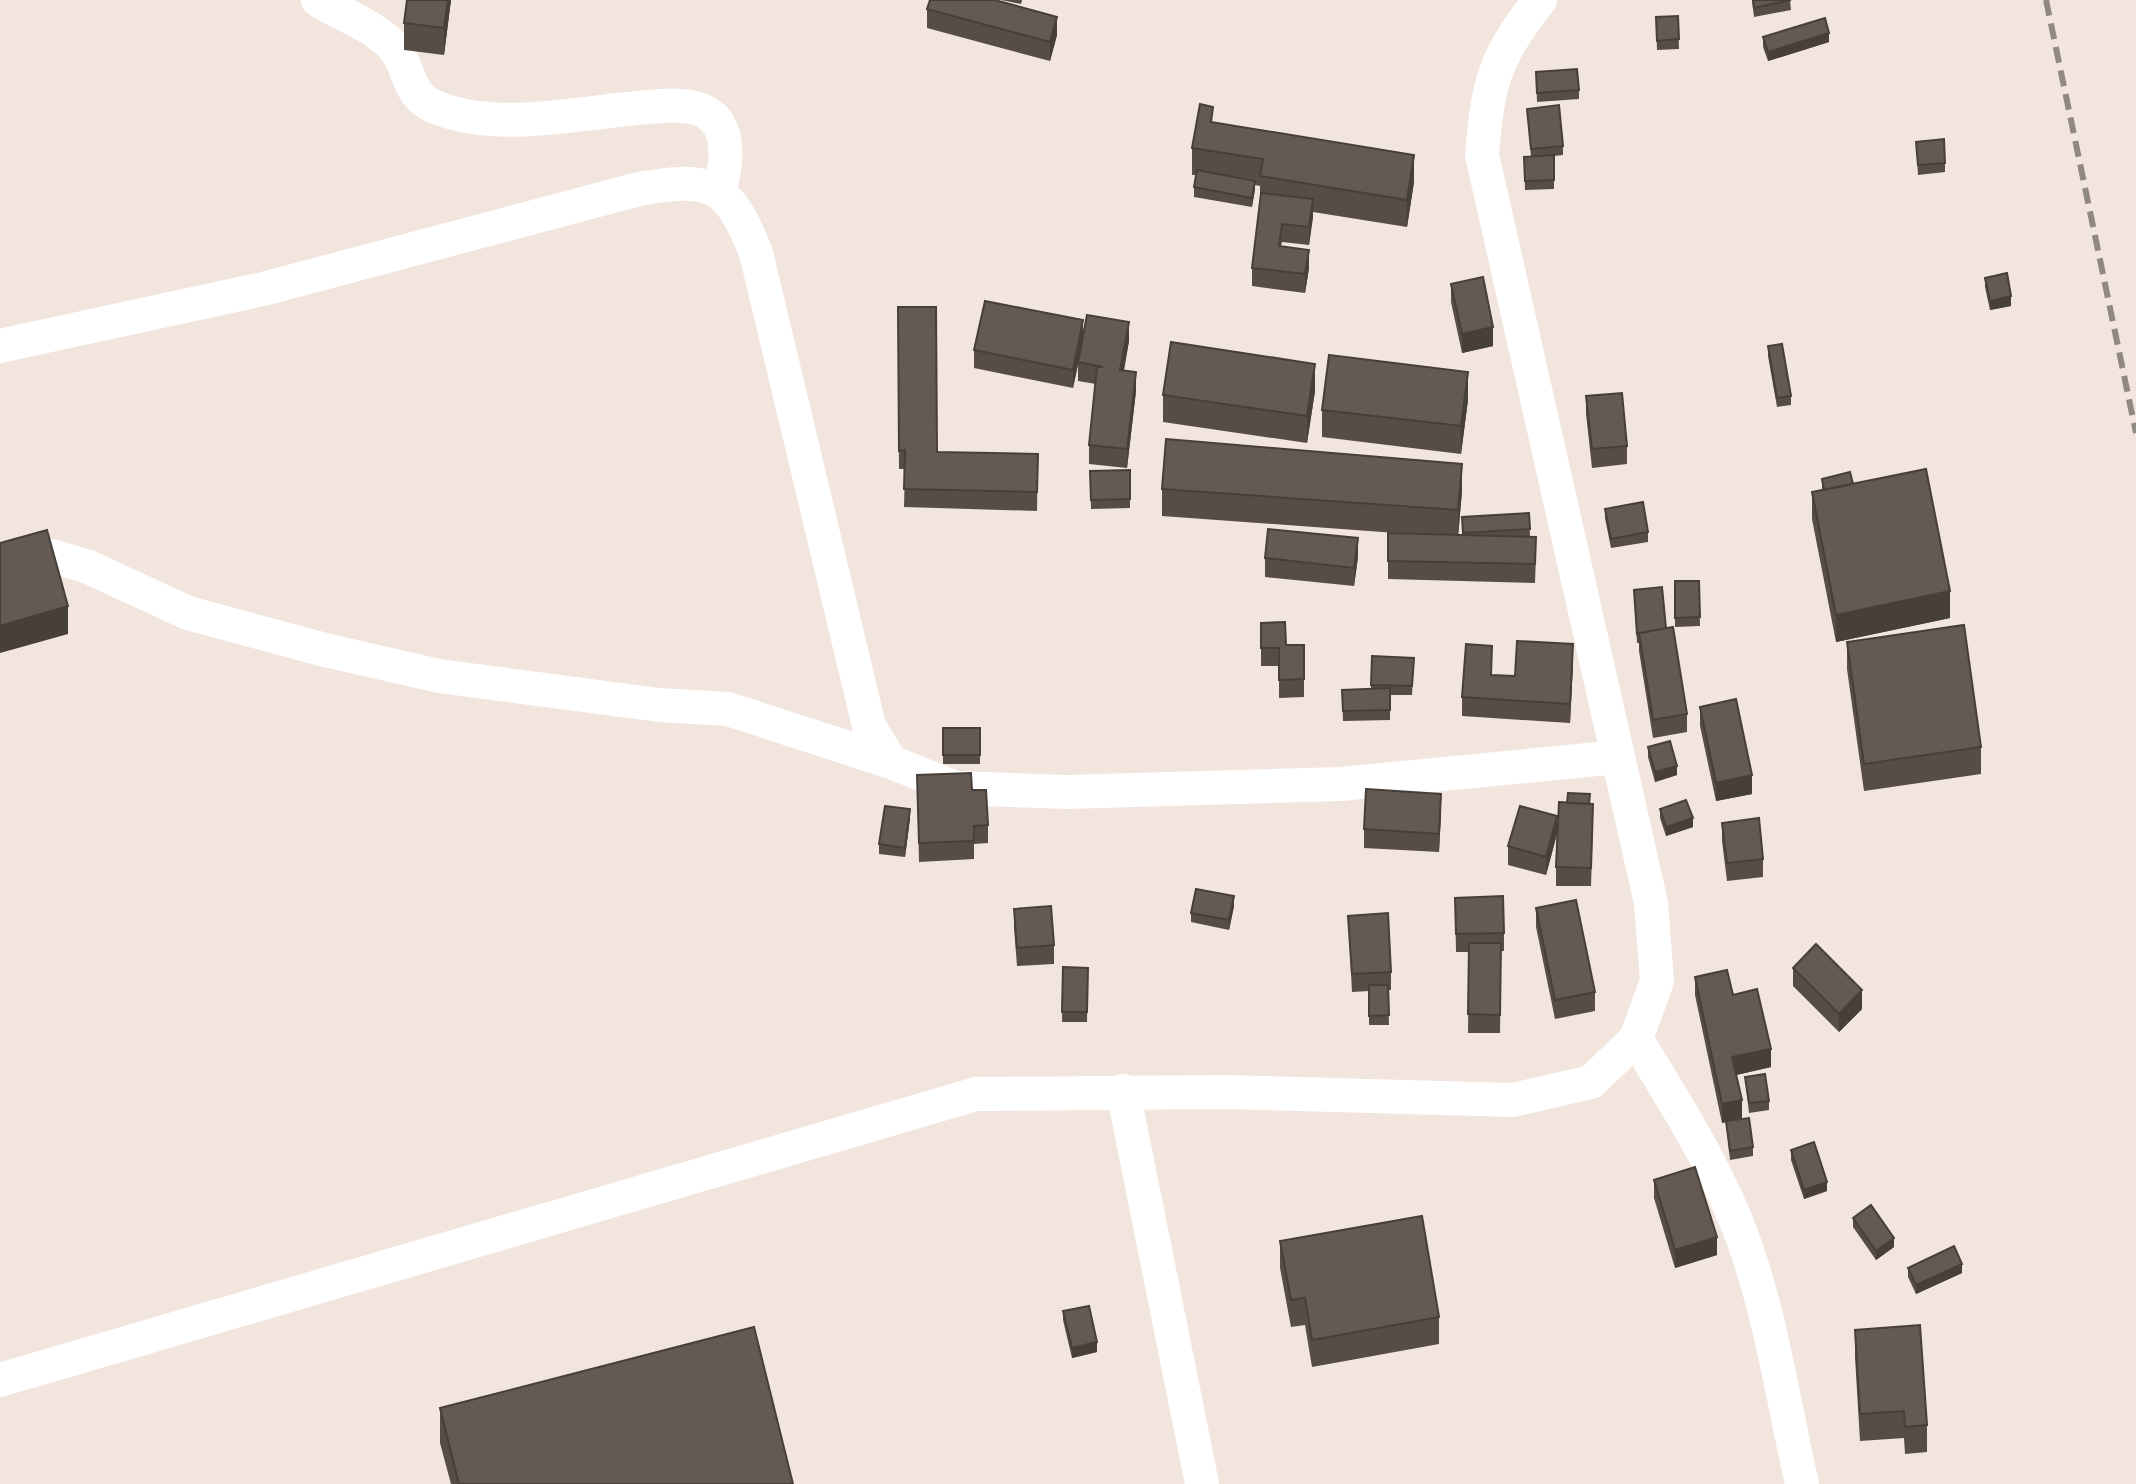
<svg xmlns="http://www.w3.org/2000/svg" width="2136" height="1484" font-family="'Titillium Web',sans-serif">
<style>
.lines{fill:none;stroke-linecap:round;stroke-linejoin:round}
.street{stroke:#fff;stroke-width:34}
.rail{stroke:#908883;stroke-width:6;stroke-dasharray:16 8;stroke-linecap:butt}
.wall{fill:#564d47}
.shaded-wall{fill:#463f3a}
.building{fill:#645a53;stroke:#463f3a;stroke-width:2}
</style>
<rect width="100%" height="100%" fill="#f1e5dd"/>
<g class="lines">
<path class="street" d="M318,0c24,15 58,26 77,49 15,19 12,47 40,58 59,24 131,8 193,2 21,-2 45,-6 67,-1 38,9 33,54 24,82
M0,346l263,-57 376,-100c73,-13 89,-6 117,64l113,473 22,36 65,26 111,4 274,-8 277,-27
M0,562l52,-6 34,10 102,47 137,37 114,26 220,29 69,4 163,53
M1636,1039c35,57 72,115 98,177 35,84 48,180 68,268
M1123,1091l79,393
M0,1380l976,-286 249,-2 288,8 78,-18 45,-43 21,-58 -6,-78 -169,-748c6,-72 12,-98 58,-155"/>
<path class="rail" d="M2046,0l90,433"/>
</g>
<path class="wall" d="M451,0l-7,55 -40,-5v-27z
M1001,0h21l-1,4z
M1752,0h38l1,10 -37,7z
M927,9l130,26 -7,26 -123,-33z
M1678,16l1,33 -22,1 -1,-33z
M1763,37l66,5 -61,19 -5,-14z
M1536,72l43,18v9l-42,3z
M1527,109l36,37v9l-9,1v33l-29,1 -1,-33h7z
M1213,122l201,60 -7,45 -94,-15 -4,33 -27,-3 -1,4 28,22 -4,25 -53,-7v-18l8,-65v-17l-5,-1 -3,22 -58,-10v-10l2,-12h-4v-27z
M1916,142l29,21v9l-27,3z
M1985,278l26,28 -21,4 -5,-23z
M1451,284l42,62 -31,7 -11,-51z
M898,307l39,145 101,2 -1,57 -133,-4 1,-38h-6z
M1083,334l46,7 -5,30 12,20 -9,77 -38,-4v-19l7,-61 -18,-3v-16l-5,23 -99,-20v-18z
M1768,346l23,50v9l-14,2 -9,-51z
M1315,391l-8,52 -144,-21v-27z
M1586,396l41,50v18l-35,4 -6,-54z
M1468,400l-7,54 -139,-17v-27z
M1130,470v38l-39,1 -1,-38z
M1822,479l31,5 97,134 -114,24 -24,-123v-27l10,-2z
M1162,489l300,2 -4,44h4v-18l67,-4 1,23 6,19 -1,28 -147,-4v-18l8,-28 -234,-17z
M1605,509l43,23v10l-37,6 -6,-30z
M1358,557l-4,29 -89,-9v-19z
M1675,581h24l1,45 -25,1z
M1634,590l32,38 21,86v18l-34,6 -14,-87v-8h-2z
M1261,623l25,22h18v52l-25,1v-32h-18z
M1847,642l134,105v27l-117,17 -17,-122z
M1372,656l42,2 -2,37h-22v25l-47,1 -1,-31 29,-1z
M1573,663l-3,60 -108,-7v-19l30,-33v11l23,1z
M1700,707l52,87 -36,7 -16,-75z
M943,728h37v36h-37z
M1648,747l29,28 -22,7 -7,-25z
M917,775l55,15 16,35v18l-14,1v15l-55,3z
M1590,804l3,18 -2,64h-35v-19z
M1660,809l33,18 -27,9 -6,-18z
M1441,812l-2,40 -75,-4v-19z
M910,818l-5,39 -26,-3v-10z
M1722,823l41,36v18l-36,4 -5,-40z
M1557,834l-11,41 -38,-10v-19z
M1455,898l49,35v18h-3l-1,82h-32l1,-81h-13z
M1234,906l-5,24 -38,-8v-9z
M1536,908l59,84v19l-40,8 -19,-92z
M1014,909l40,36v19l-37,2 -3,-38z
M1348,916l43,56v18h-3l1,35h-20v-34l-17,1z
M1063,967l25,1 -1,54h-25z
M1793,968l69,41 -23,23 -46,-46z
M1695,977l38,18 38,72 -35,8 6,43 -13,3 24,26v9l-23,4 -4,-38 -4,1 -27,-128z
M1745,1077l24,24v9l-20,3z
M1791,1150l36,41 -23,8 -13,-39z
M1654,1180l63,75 -42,13 -21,-70z
M1853,1218l41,29 -18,13 -23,-33z
M1280,1241l159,76v27l-127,23 -7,-42 -14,2 -11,-59z
M1908,1268l54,5 -46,21 -8,-17z
M1063,1311l34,41 -25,6 -9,-38z
M1855,1330l72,95v27l-22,2 -1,-16 -44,3 -5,-84z
M440,1408l353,76h-342l-11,-41z"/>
<path class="shaded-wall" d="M448,0h3l-7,55v-27z
M1057,17v18l-7,26v-19z
M1829,33v9l-61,19v-9z
M1414,155v27l-7,45v-27z
M1255,181v9l-3,17v-9z
M1313,199v19l-4,27v-18z
M1309,250v18l-4,25v-19z
M2011,296v10l-21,4v-9z
M1083,320v19l-10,49v-18z
M1129,322v19l-9,48v-19z
M1493,327v19l-31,7v-19z
M1315,364v27l-8,52v-27z
M1136,372v19l-9,77v-19z
M1468,372v28l-7,54v-28z
M1462,464v27l-4,47v-28z
M1358,538v19l-4,29v-18z
M1950,591v27l-114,24v-27z
M68,606v28l-68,19v-27z
M1573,644v19l-3,60v-19z
M1677,766v9l-22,7v-10z
M1752,775v19l-36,7v-18z
M1441,794v18l-2,40v-18z
M910,809v9l-5,39v-9z
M1557,816v18l-11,41v-18z
M1693,818v9l-27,9v-9z
M1234,896v10l-5,24v-10z
M1862,990v19l-23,23v-18z
M1771,1049v18l-39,9v-19z
M1742,1100v18l-20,5v-19z
M1827,1182v9l-23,8v-9z
M1717,1237v18l-42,13v-18z
M1894,1238v9l-18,13v-9z
M1962,1264v9l-46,21v-9z
M1097,1342v10l-25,6v-10z"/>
<path class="building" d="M407,0h41l-4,28 -40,-5z
M930,0h65l62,17 -7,25 -123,-33z
M1753,0h38l-37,8z
M1678,16l1,23 -22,2 -1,-24z
M1825,18l4,15 -61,19 -5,-15z
M1577,69l2,21 -42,3 -1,-21z
M1200,104l13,3 -2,15 203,33 -7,45 -147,-24 3,-17 -71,-11z
M1559,105l4,41 -32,3 -4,-40z
M1944,139l1,24 -27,2 -2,-23z
M1554,155v25l-29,1 -1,-24z
M1197,170l58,11 -3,17 -58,-11z
M1261,193l52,6 -4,28 -27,-3 -3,22 30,4 -4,24 -53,-6z
M2007,273l4,23 -21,5 -5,-23z
M1483,277l10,50 -31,7 -11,-50z
M985,301l98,19 -10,50 -99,-20z
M898,307h38l1,145 101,2 -1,38 -133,-3 1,-39 -6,1z
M1087,315l42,7 -9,48 16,2 -9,77 -38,-4 8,-78h6l-25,-5z
M1171,342l144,22 -8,52 -144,-21z
M1782,344l9,52 -14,2 -9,-52z
M1329,355l139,17 -7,54 -139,-16z
M1622,393l5,53 -35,3 -6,-53z
M1166,439l296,25 -4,46 -296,-21z
M1926,469l24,122 -114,24 -24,-123z
M1130,470v29l-39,1 -1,-29z
M1850,472l3,12 -29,6 -2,-11z
M1643,502l5,30 -37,7 -6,-30z
M1529,513l1,16 -67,4 -1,-16z
M1268,529l90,9 -4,30 -89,-10z
M47,530l21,76 -68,20v-83z
M1388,533l148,4 -1,27 -147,-3z
M1675,581h24l1,36 -25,1z
M1662,587l4,41 -29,6 -3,-44z
M1285,622l1,23h18v34l-25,1v-32h-18v-25z
M1964,625l17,122 -117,17 -17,-122z
M1673,627l14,87 -34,6 -14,-87z
M1517,641l56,3 -3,60 -108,-7 4,-53 26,2 -1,29 24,1z
M1372,656l42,2 -2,28 -41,-1z
M1390,688v22l-47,1 -1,-21z
M1736,699l16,76 -36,8 -16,-76z
M943,728h37v27h-37z
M1670,741l7,25 -22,6 -7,-25z
M971,773l1,17h14l2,35 -14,1v15l-55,2 -2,-68z
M1366,789l75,5 -2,40 -75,-5z
M1568,793l22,1 -1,10 -22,-1z
M1686,800l7,18 -27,9 -6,-18z
M1559,802l34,2 -2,64 -35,-1z
M885,806l25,3 -5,39 -26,-4z
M1520,806l37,10 -11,41 -38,-11z
M1759,818l4,41 -36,4 -5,-40z
M1196,889l38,7 -5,24 -38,-7z
M1503,896l1,37 -48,1 -1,-36z
M1576,900l19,92 -40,8 -19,-92z
M1051,906l3,39 -37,3 -3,-39z
M1388,913l3,59 -39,2 -4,-58z
M1469,943h32l-1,72 -32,-1z
M1816,944l46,46 -23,24 -46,-46z
M1063,967l25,1 -1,44h-25z
M1727,970l6,25 24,-6 14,60 -39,8 10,43 -20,4 -27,-127z
M1369,985h19l1,30 -20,1z
M1765,1074l4,27 -20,2 -4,-26z
M1749,1118l4,29 -23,4 -4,-30z
M1814,1142l13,40 -23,8 -13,-40z
M1695,1167l22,70 -42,13 -21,-70z
M1871,1205l23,33 -18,13 -23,-33z
M1422,1216l17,101 -127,23 -7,-42 -14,2 -11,-59z
M1954,1246l8,18 -46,21 -8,-17z
M1089,1306l8,36 -25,6 -9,-37z
M1920,1325l7,100 -22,2 -1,-16 -44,3 -5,-84z
M754,1327l39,157h-334l-19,-76z"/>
</svg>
